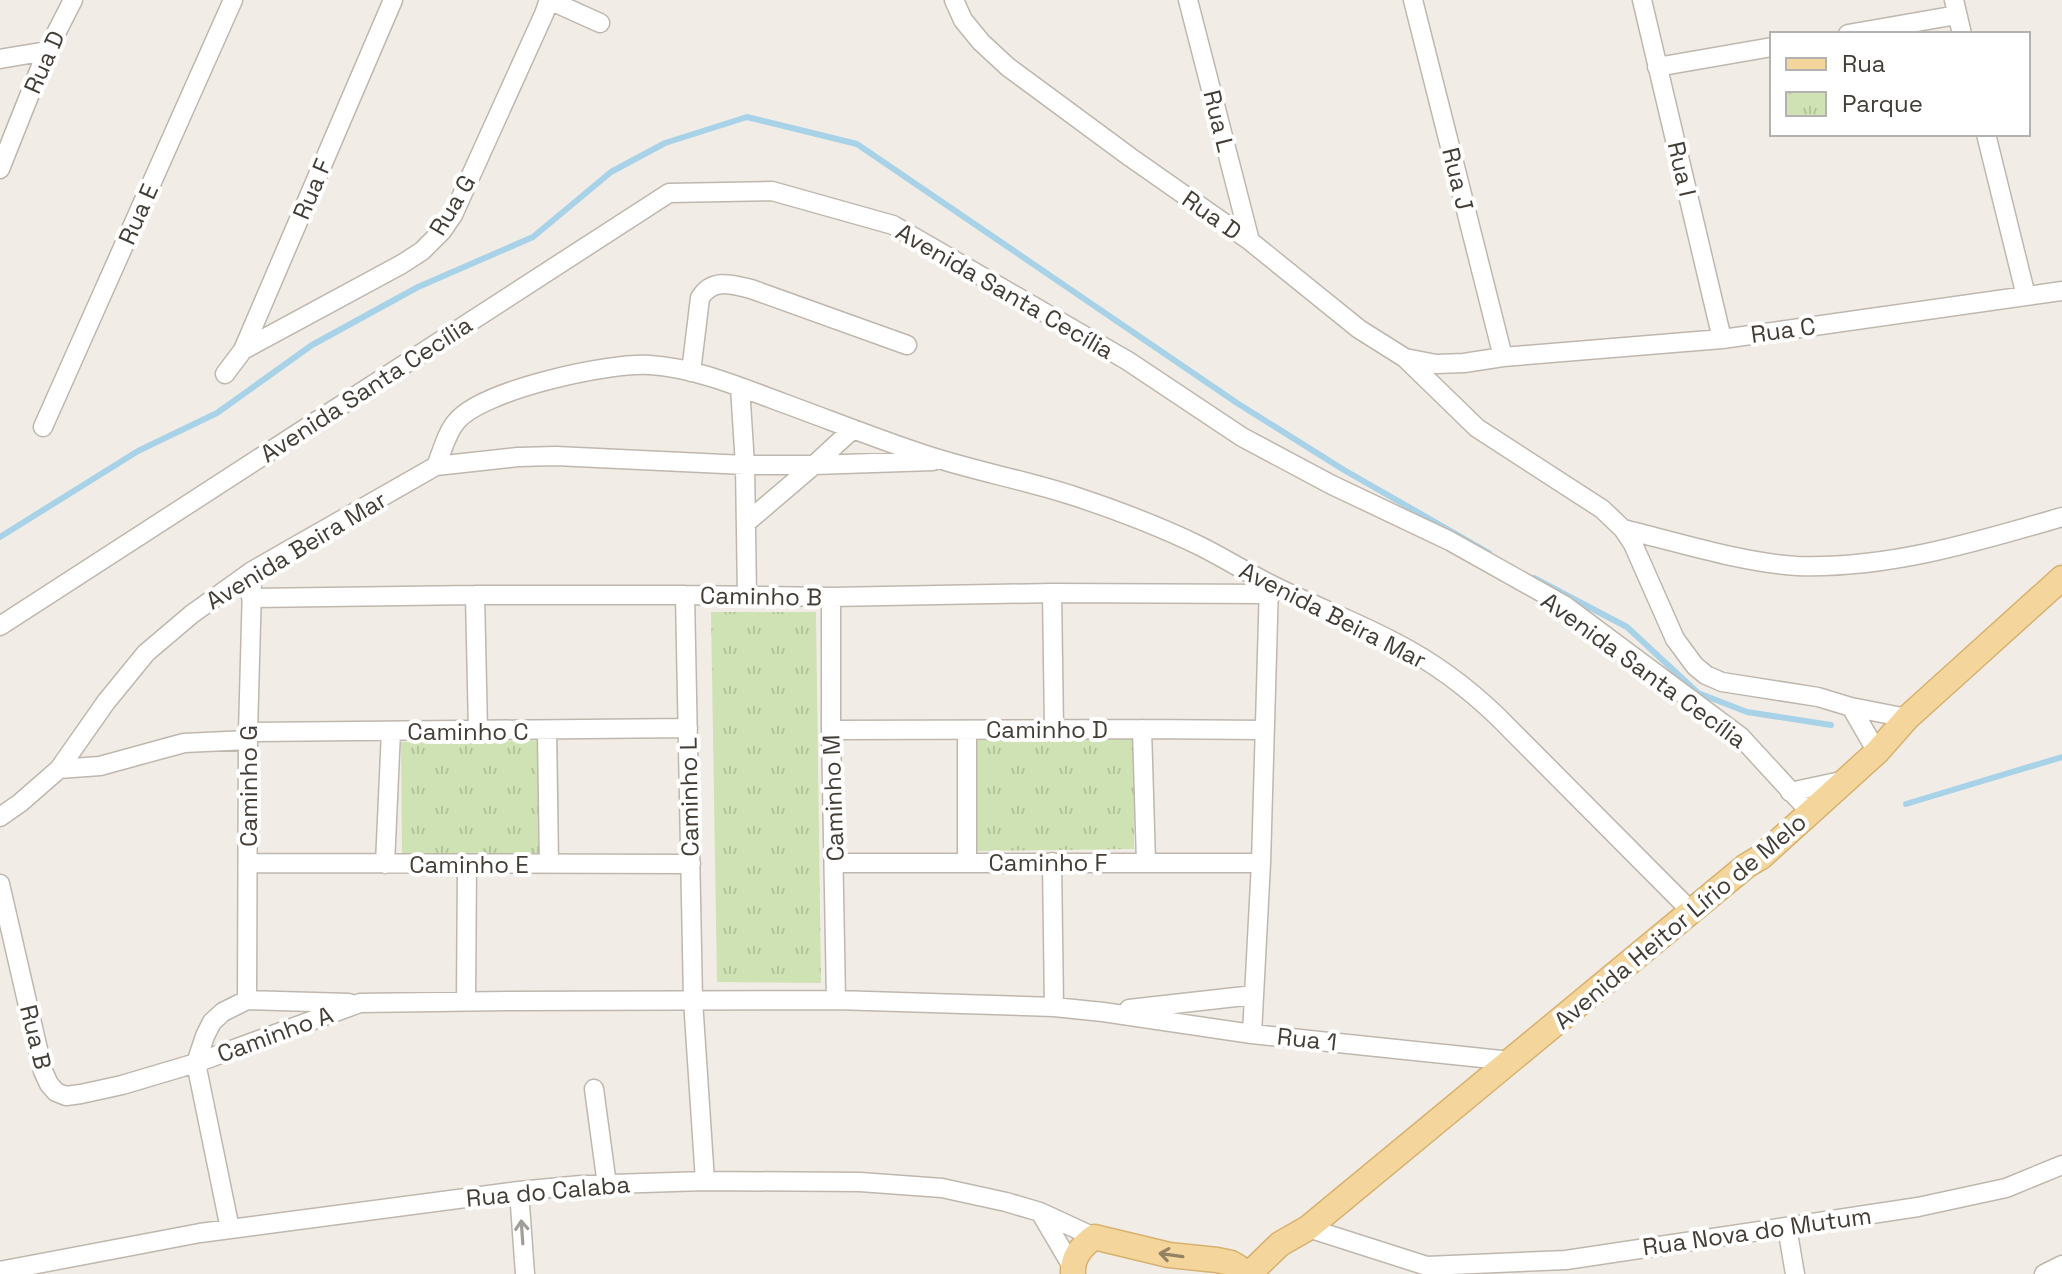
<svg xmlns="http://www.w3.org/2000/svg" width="2062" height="1274" font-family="'Space Grotesk',sans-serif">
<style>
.park{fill:url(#park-tufts)}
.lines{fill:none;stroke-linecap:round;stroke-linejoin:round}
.stream{stroke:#a8d2e8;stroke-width:6}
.minor-casing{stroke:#bfb7ad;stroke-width:21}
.major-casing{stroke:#d7b16e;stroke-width:27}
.minor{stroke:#fff;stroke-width:18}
.major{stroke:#f4d69d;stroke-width:24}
.oneway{stroke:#a19e9a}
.oneway2{stroke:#938264}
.labels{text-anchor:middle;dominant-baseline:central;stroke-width:8;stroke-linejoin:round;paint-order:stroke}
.street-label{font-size:24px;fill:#433d36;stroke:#fff}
</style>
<defs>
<pattern id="park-tufts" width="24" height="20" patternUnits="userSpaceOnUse" patternTransform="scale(2)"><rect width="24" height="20" fill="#cfe2b3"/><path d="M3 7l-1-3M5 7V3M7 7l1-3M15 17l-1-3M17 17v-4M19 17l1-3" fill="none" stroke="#b3c39b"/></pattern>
</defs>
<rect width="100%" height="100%" fill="#f1ede6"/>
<path class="park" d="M711,612h105l5,371 -104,-1z
M1134,737v112l-157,2v-113z
M558,740l1,113 -157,1 -1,-112z"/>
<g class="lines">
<path class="stream" d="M0,537l138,-86 79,-38 95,-68 106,-58 115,-50 78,-65 54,-29 82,-26 110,27 380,259 107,67 145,83
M1534,578l93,49 71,66 49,19 84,13
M1906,804l156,-47"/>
<defs>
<path id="minor" d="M549,0l51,23
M954,0l9,20 18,22 27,25 122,90 120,84 109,88 46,29 31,6 28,-1 39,-6 219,-18 340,-48
M1188,0l62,241
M1413,0l90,357
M1642,0l80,339
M1954,0l8,34
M1848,34l109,-19
M0,59l47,-8
M1657,67l115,-20
M1986,134l40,162
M0,169l47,-118 26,-51
M243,350l159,-86 20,-13 20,-20 11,-16 91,-201 5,-14
M1405,358l72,70 125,81 21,20 10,15 42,95 20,27 11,9 16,7 96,15 33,10 26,45
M691,372l9,-74c12,-20 31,-14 51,-9l156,56
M225,374l18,-24 150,-350
M740,387l5,78 2,131
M43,427l190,-427
M436,466c6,-14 10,-32 20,-44 25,-32 154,-60 194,-57 46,3 90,22 133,38 44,16 87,33 131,48 53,19 109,28 163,46 42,14 84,30 123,49 24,12 46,26 70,38 41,21 85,37 126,59 37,19 72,45 102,74l194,195
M746,523l68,-58 39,-36
M1623,529c54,13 120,34 174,37 91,3 179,-24 265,-49
M1052,593l2,136
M475,595l3,136
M685,595l8,405 12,181
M831,597v133l5,270
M251,598l224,-3h210l146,2 221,-4 218,1
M0,626l669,-433 103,-2 121,34 235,136 114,76 90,48 118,56 114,64 177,132 69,75
M1851,707l56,11
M1142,729l4,133
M831,730l311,-1 122,1
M967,730v132
M547,731l2,132
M248,732l440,-4
M59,769l41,-3 84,-23 64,-3
M1790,792l56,-12
M0,817l20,-14 39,-34 47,-67 40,-49 46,-39 60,-43 184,-105 82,-9 38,-1 189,9h69l119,-4
M1052,862l2,145
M248,863l443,1
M835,863h426
M385,864l6,-133
M0,884l43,187 6,13 7,8 10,4 15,-2 41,-9 74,-22 164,-60 147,-2 329,-1 218,7 49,5 149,22 259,27
M247,1000l1,-268 4,-145
M466,1001l1,-137
M1129,1009l125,-14
M1252,1034l9,-171 8,-279
M594,1089l13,96
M519,1191l6,83
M1040,1212l33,56
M1787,1227l8,47
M1308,1228l119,38 139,-6 352,-53 88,-19 56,-23
M230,1229l-34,-166 9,-27 7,-14 11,-10 24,-12 102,3
M0,1271l200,-38 319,-42 62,-6 124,-4 155,1 82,6 64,14 34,10 54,25
M2044,1274l18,-9"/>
<path id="major" d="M1073,1274c-1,-17 8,-27 21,-37l75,18 48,5 14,3 7,4 6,7
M1249,1274l31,-30 28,-16 438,-362 15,-9 116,-105 30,-34 155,-140"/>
</defs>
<use href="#minor" class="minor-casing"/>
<use href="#major" class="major-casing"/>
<use href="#minor" class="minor"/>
<use href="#major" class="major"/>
</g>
<defs><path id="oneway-shaft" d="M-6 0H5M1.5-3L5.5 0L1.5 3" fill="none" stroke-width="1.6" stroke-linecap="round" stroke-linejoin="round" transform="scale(2)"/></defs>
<use class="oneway" href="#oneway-shaft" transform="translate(522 1232) rotate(-94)"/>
<use class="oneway2" href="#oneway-shaft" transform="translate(1171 1255) rotate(-172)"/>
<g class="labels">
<g class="street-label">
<text transform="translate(44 62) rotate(-66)">Rua D</text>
<text transform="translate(1219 121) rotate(76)">Rua L</text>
<text transform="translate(1682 169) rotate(77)">Rua I</text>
<text transform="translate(1458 179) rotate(76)">Rua J</text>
<text transform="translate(312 189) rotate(-67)">Rua F</text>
<text transform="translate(452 205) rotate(-59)">Rua G</text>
<text transform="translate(138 214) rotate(-66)">Rua E</text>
<text transform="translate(1212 215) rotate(35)">Rua D</text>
<text transform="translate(1005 291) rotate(30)">Avenida Santa Cecília</text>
<text transform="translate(1783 330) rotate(-8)">Rua C</text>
<text transform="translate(366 389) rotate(-33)">Avenida Santa Cecília</text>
<text transform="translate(296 550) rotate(-31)">Avenida Beira Mar</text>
<text transform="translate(761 596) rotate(1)">Caminho B</text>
<text transform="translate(1333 615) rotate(27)">Avenida Beira Mar</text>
<text transform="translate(1644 670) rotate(36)">Avenida Santa Cecília</text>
<text x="1047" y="729">Caminho D</text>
<text x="468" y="731">Caminho C</text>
<text transform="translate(248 786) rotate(-90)">Caminho G</text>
<text transform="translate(689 797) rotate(-91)">Caminho L</text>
<text transform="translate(833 798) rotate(-92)">Caminho M</text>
<text x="1048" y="862">Caminho F</text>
<text x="469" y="864">Caminho E</text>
<text transform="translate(1680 921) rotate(-40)">Avenida Heitor Lírio de Melo</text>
<text transform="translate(275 1034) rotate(-20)">Caminho A</text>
<text transform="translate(36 1037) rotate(76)">Rua B</text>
<text transform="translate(1307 1039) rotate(6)">Rua 1</text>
<text transform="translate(548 1191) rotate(-5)">Rua do Calaba</text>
<text transform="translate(1757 1231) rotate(-8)">Rua Nova do Mutum</text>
</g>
</g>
<rect x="1770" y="32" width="260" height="104" fill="#ffffff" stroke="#b4b1af" stroke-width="2"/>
<rect x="1786" y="58" width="40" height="12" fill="#f4d69d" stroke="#b4b1af" stroke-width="2"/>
<text x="1842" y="72" font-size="24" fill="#433d36">Rua</text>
<rect x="1786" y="92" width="40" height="24" fill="url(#park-tufts)" stroke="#b4b1af" stroke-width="2"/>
<text x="1842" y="112" font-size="24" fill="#433d36">Parque</text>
</svg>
